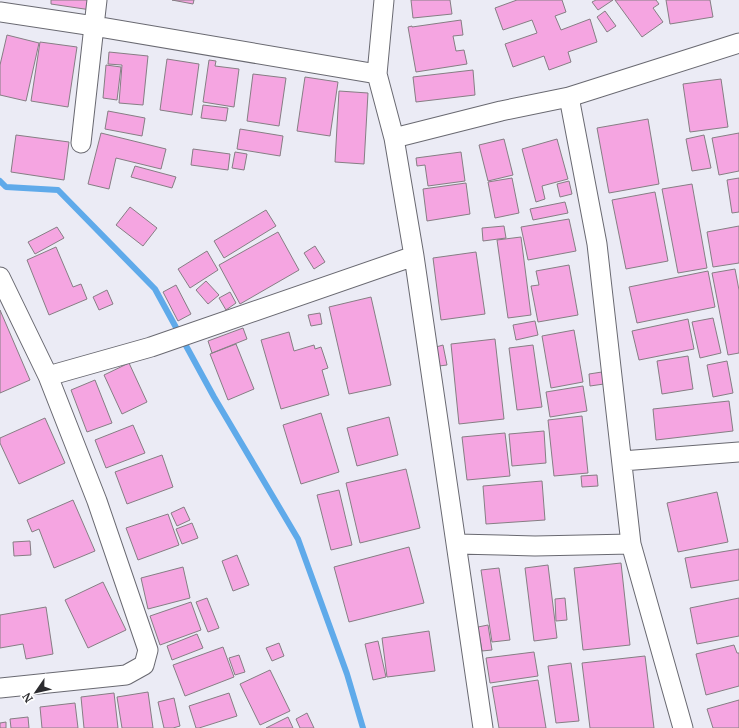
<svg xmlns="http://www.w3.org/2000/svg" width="739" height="728" font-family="Merriweather,serif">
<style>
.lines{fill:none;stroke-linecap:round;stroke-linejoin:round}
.stream{stroke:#5faaea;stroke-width:6}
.building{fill:#f5a5e1;stroke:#867e84}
.street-casing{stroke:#696971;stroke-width:21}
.street{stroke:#fff;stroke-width:19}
</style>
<rect width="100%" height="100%" fill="#ebebf5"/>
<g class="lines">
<path class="stream" d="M0,181l6,6 52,3 97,99 59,108 84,142 49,135 16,54"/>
</g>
<path class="building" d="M51,0h42l-2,10 -40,-6z
M172,0h22l-1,4z
M411,0h39l2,14 -39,4z
M517,0h45l4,12 -11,4 6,14 29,-11 7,23 -29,10 3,10 -22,8 -5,-14 -31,11 -8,-23 32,-11 -5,-13 -29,10 -8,-22z
M596,0h17l-15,10 -6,-8z
M615,0h41l3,4 -6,4 10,14 -21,15z
M666,0h44l3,17 -43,7z
M605,11l11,15 -9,6 -10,-15z
M461,20l2,15 -10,1 3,15 8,-1 3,14 -51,8 -8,-45 4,-1v1z
M7,35l32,8 -13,58 -26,-6v-30z
M40,42l37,5 -9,60 -37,-6z
M109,52l39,4 -5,49 -24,-2 3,-38 -14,-1z
M167,59l32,5 -7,51 -32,-5z
M209,60l7,1 -1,5 24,3 -5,38 -31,-5z
M106,65l15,2 -4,33 -14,-2z
M473,70l2,25 -59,7 -3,-25z
M253,74l33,4 -7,48 -32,-5z
M305,77l33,5 -8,54 -33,-5z
M721,79l7,48 -38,5 -7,-48z
M339,91l29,2 -4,71 -29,-2z
M203,105l25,3 -2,13 -25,-3z
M108,111l37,7 -3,18 -37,-7z
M648,119l11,65 -50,9 -12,-65z
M240,129l43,7 -3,20 -43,-7z
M101,133l65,16 -5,20 -45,-11 -7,31 -21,-5z
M739,133v38l-20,4 -7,-37z
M16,135l53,7 -5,38 -53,-8z
M704,135l7,33 -19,3 -6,-32z
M504,139l9,36 -25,6 -9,-36z
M557,139l11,40 -26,7 3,13 -9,3 -14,-53z
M193,149l37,5 -2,16 -37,-5z
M235,152l12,2 -3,16 -12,-2z
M461,152l4,29 -37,5 -3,-21 -8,1 -1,-8z
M135,166l41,11 -4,11 -41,-11z
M512,178l7,35 -24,5 -7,-36z
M739,178v34l-7,1 -5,-33z
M569,181l3,13 -12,3 -3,-13z
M466,183l4,31 -43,7 -4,-32z
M692,184l15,84 -29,5 -16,-84z
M655,192l13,69 -42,8 -14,-69z
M565,202l3,11 -35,7 -3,-11z
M130,207l27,21 -14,18 -27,-21z
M266,210l10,16 -52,32 -10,-17z
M569,219l7,32 -48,9 -7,-33z
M504,226l2,12 -23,3 -1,-13z
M739,226v37l-26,4 -6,-35z
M57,227l7,11 -29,16 -7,-12z
M278,232l21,38 -59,34 -21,-39z
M521,237l10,78 -23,3 -11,-78z
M315,246l10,16 -11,7 -10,-16z
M56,247l17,40 8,-3 6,15 -38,16 -22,-55z
M207,251l11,19 -28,18 -12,-19z
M476,252l9,62 -44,6 -8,-62z
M569,265l9,50 -40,7 -7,-36 8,-1 -3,-14z
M735,269l4,21v63l-11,2 -16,-82z
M708,271l7,36 -78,16 -8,-36z
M206,281l13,14 -11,9 -12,-14z
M176,285l15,29 -13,7 -15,-29z
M107,290l6,14 -14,6 -6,-13z
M230,292l6,11 -10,7 -7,-12z
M371,297l20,88 -42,9 -20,-87z
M0,310l30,70 -30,13z
M320,313l2,11 -11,2 -3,-11z
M713,318l8,35 -21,5 -8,-36z
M688,319l6,30 -55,11 -7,-29z
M535,321l3,14 -22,5 -3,-15z
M243,328l4,11 -35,14 -4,-12z
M574,330l9,52 -32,6 -9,-52z
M289,332l5,19 20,-6 1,4 6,-2 7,21 -6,2 7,25 -48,14 -20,-69z
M495,339l9,80 -45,5 -8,-80z
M236,344l18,45 -26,11 -18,-46z
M443,345l4,20 -8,1 -3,-19z
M533,345l9,62 -25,3 -8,-62z
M688,356l5,33 -31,5 -5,-33z
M727,361l6,32 -20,4 -6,-32z
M129,363l18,39 -25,12 -18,-39z
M602,372l2,12 -14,2 -1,-12z
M95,380l17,43 -25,9 -16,-42z
M583,386l4,25 -37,6 -4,-25z
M729,401l4,30 -77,9 -3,-31z
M321,413l18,59 -38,12 -18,-59z
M582,416l6,57 -34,3 -6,-56z
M389,417l9,38 -41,11 -10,-38z
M45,418l20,45 -46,21 -19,-41v-5z
M133,425l12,28 -39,15 -11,-28z
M544,431l2,32 -34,3 -3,-32z
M505,433l5,43 -43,4 -5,-43z
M162,455l11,32 -46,17 -12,-32z
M406,469l14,59 -60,15 -14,-60z
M597,475l1,11 -16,1 -1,-11z
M542,481l3,39 -59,4 -3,-38z
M339,490l13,55 -21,5 -14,-55z
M717,492l11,50 -50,10 -11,-49z
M73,500l22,51 -41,17 -15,-39 -7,3 -5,-12z
M184,507l6,13 -13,6 -6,-13z
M168,514l11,31 -41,15 -12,-32z
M192,523l6,15 -16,6 -6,-15z
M30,541l1,14 -17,1 -1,-14z
M409,547l15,56 -75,19 -15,-55z
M739,549v31l-48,8 -6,-30z
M237,555l12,30 -16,6 -11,-30z
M621,563l9,82 -47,5 -9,-82z
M548,565l9,73 -23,3 -9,-73z
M183,567l7,31 -42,11 -7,-31z
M499,568l11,72 -18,2 -11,-72z
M103,582l23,48 -38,18 -23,-48z
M207,598l12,30 -11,4 -12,-30z
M565,598l2,22 -11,1 -1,-22z
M739,598v38l-42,8 -7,-36z
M191,602l10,28 -41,15 -10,-29z
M46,607l7,47 -27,5 -3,-15 -23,4v-33z
M488,625l4,25 -10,1 -4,-24z
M429,631l6,40 -48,6 -5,-39z
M197,634l6,14 -31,12 -5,-14z
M378,641l8,36 -13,3 -8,-36z
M279,643l5,13 -12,5 -6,-13z
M734,645l3,8h2v33l-33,9 -10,-41z
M223,647l11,30 -49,19 -12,-31z
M534,652l4,24 -48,7 -4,-25z
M239,655l6,17 -10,3 -6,-17z
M645,656l9,72h-64l-8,-65z
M571,663l8,58 -23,2 -8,-57z
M270,670l20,41 -30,14 -20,-41z
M538,680l8,48h-47l-7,-41z
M148,692l5,36h-31l-5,-31z
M114,693l4,35h-34l-3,-31z
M229,693l8,23 -38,12h-3l-7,-22z
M174,698l6,28 -7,2h-9l-6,-26z
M739,700v28h-26l-6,-19z
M75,703l3,25h-36l-2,-21z
M307,713l7,15h-14l-4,-9z
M28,717l1,11h-18l-1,-9z
M288,717l5,11h-27z
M6,722v6h-6v-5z"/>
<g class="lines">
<defs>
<path id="street" d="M384,0l-7,74 17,64 20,118 69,472
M0,12l94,14 283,48
M569,97l28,147 34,300 52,184
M394,138l107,-27 68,-14 170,-54
M81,143l13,-117 3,-26
M0,277l48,99 49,125 51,149 -4,15 -18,10 -126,13
M48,376l103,-29 263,-91
M622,461l117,-9
M457,544l78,2 96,-2"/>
</defs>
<use href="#street" class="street-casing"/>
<use href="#street" class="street"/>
</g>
<g transform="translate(36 692) rotate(236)" stroke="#ffffff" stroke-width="3" paint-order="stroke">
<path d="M0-3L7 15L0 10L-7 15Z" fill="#2c2c2f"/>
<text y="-6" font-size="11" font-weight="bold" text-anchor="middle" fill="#2c2c2f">N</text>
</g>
</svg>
